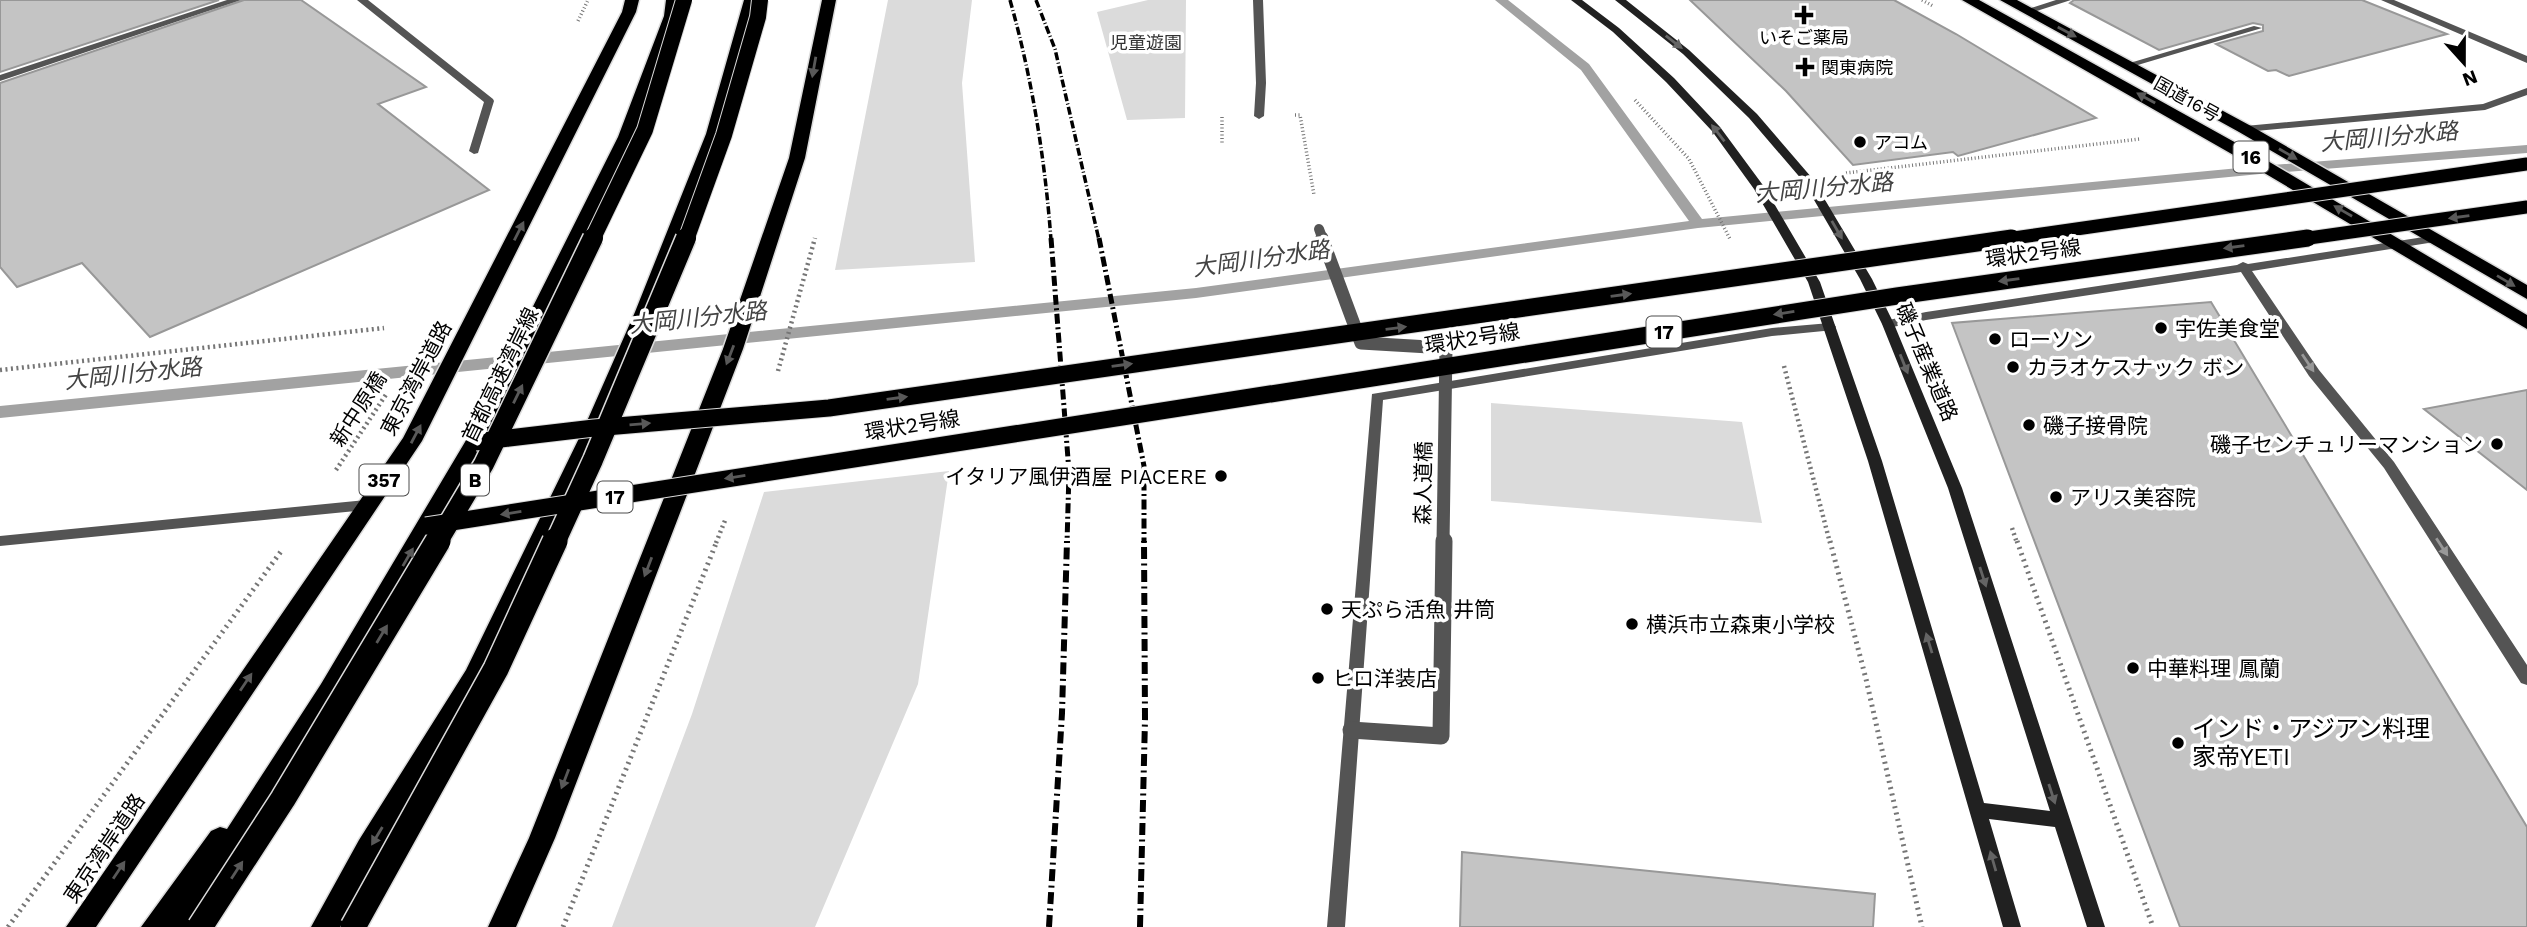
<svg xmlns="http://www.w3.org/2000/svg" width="2527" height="927" font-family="'Work Sans','Noto Sans JP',sans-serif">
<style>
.green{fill:#dbdbdb}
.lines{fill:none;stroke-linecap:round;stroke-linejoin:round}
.stream{fill:#a2a2a2;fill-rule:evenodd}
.building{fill:#c4c4c4;stroke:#989898;stroke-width:2}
.highway-casing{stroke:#dbdbdb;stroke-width:3}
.path-far2{stroke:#767676;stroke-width:3.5;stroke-dasharray:1 2.5;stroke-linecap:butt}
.path-far1{stroke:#767676;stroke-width:4.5;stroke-dasharray:2 3.5;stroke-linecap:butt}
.path{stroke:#767676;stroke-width:5;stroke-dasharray:2 4.5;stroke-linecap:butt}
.lane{fill:#545454;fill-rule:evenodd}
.street{fill:#545454;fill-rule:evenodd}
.secondary{fill:#212121;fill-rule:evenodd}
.highway{fill:#000;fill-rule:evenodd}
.rail-far2{stroke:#000;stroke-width:3.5;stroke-dasharray:8 2.5 1 2.5;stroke-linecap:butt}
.rail-far1{stroke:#000;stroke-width:5;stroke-dasharray:10 3.5 2 3.5;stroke-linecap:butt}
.rail{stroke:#000;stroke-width:6;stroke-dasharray:12 4.5 2 4.5;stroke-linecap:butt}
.primary-bridge-far1-casing{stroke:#dbdbdb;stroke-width:15;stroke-linecap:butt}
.primary-bridge-casing{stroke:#dbdbdb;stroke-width:19;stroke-linecap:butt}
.highway-bridge-far2-casing{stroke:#dbdbdb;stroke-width:18;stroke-linecap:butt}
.highway-bridge-far1-casing{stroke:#dbdbdb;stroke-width:23;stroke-linecap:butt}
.highway-bridge-casing{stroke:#dbdbdb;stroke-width:28;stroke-linecap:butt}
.street-bridge-far2{stroke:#545454;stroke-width:10}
.street-bridge-far1{stroke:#545454;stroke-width:13}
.street-bridge{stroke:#545454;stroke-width:17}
.primary-bridge-far1{stroke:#000;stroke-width:13}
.primary-bridge{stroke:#000;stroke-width:17}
.highway-bridge-far2{stroke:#000;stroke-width:16}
.highway-bridge-far1{stroke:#000;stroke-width:20}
.highway-bridge{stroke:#000;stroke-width:25}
.oneway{fill:#595959}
.oneway2{fill:#646464}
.oneway3{fill:#989898}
.poi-dot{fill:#000;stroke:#fff;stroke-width:2.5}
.labels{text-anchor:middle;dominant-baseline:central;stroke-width:7;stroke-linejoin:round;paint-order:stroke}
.far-poi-label{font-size:18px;fill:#000;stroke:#fff;text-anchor:start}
.far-park-label{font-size:18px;fill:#323232;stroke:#fff}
.far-street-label{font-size:18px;fill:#000;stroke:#fff}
.shield{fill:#fff;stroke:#4c4c4c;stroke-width:2}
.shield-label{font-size:19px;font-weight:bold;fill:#000}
.street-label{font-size:21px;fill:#000;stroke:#fff}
.poi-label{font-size:21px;fill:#000;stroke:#fff;text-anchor:start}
.water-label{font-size:23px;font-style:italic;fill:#434343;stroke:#fff}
.near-poi-label{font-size:24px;fill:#000;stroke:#fff;text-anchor:start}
</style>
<rect width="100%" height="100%" fill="#fff"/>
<path class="green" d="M888,0h84l-10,83 13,179 -140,8z
M1148,0h38l-1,118 -58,2 -30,-108z
M1491,403l251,19 20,101 -271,-22z
M949,471l-31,213 -103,243h-203l80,-213 72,-222z"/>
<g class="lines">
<path class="stream" d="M1495,0h13l81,64 113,155 558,-53 267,-21v8l-267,21 -562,54 -502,70 -1196,120v-12l1196,-118 493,-67 -108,-151z"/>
</g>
<path class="building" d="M0,0h219l-219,72z
M244,0h57l125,87 -48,17 111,86 -339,147 -68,-74 -65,24 -17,-20v-184z
M1690,0h204l62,34 140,84 -138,38 -5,-4 -100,13 -67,-74z
M2074,0h288l85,34 -158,42 -13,-6 -8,1 -52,-27 47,-13v-6l-10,-2 -94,27 -89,-47z
M2211,302l316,525v100h-347l-228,-604z
M2527,390v100l-103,-81z
M1462,852l413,42 -2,33h-413z"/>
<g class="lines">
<defs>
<path id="highway" d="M625,0h14l-3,12 -214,429 -326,486h-30l337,-489 219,-426z
M666,0h14l-2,16 -44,121 -149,305 -146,256 -144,229h-54l70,-96 9,-4 7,2 94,-145 144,-242 153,-305 46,-121z
M744,0h14l-36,134 -69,178 -49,116 -120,255 -144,244h-29l48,-87 107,-170 118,-242 51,-116 71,-178z
M822,0h14l-31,158 -62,191 -188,489 -39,89h-28l41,-89 194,-489 66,-191z
M1962,0h17l277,154 271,161v14l-283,-168z
M2000,0h17l234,126 276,159v14l-288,-167z"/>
</defs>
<use href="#highway" class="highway-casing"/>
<path class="path-far2" d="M1922,0l11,6
M578,21l10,-21
M1635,100l54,59 41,80
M1295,115h5l14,80
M1222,117v28
M1846,173l294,-34"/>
<path class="path-far1" d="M1784,366l46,177
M0,370l384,-42
M778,371l37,-133
M336,470l51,-77
M2012,528l5,15
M716,543l10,-25"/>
<path class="path" d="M1830,541l36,138 56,248
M2017,541l136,386
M8,927l274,-377
M563,927l154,-386"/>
<path class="lane" d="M227,0h14l-241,81v-6z
M357,0h11l125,99 1,2 -16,52 -4,1 -5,-3 15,-49z
M2056,0h15l-44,14 -5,-3z
M2381,0h13l133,56v7z
M2254,26l8,2 -131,39 -8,-2z"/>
<path class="street" d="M1253,0h10l3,83 -2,33 -5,3 -5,-3 2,-33z
M2527,88v7l-42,15 -240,22 -5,-3 5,-3 238,-22z
M2437,235l4,2v4l-189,30 67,99 75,92 133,203v20l-6,-2 -137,-215 -75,-92 -68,-104 -315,48 -38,8 -6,-4 2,-3 42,-9 311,-47 6,-3 5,2z
M1830,323l4,1 2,3 -2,3 -62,6 -389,64 -38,527h-18l45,-533 400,-66z
M366,500l7,5 -7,5 -366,36v-10z"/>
<path class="secondary" d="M1571,0h11l37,28 55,50 46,49 45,61 55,94 62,179 102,342 66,8 -102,-323 -66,-164 -22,-45 -57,-98 -54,-63 -66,-64 -68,-54h11l63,50 68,64 55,64 60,101 22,45 68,164 143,439h-18l-32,-100 -66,-8 32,108h-18l-135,-466 -60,-179 -54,-93 -42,-58 -46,-49 -53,-50z"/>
<use href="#highway" class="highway"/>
<path class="rail-far2" d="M1010,0c22,78 35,159 41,240
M1036,0l19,49 44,191"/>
<path class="rail-far1" d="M1051,238l18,234 -2,71
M1099,238l45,228v77"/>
<path class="rail" d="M1049,927l13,-214 5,-172
M1140,927l5,-208 -1,-178"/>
<defs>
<path id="primary-bridge-far1" d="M2000,240l527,-76
M2295,240l232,-33"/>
<path id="primary-bridge" d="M475,442l119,-14 235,-20 1183,-170
M426,526l1471,-230 411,-58"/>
<path id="highway-bridge-far2" d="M592,240l53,-110 39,-130
M686,240l38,-105 34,-118 2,-17"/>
<path id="highway-bridge-far1" d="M437,543l47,-79 109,-226
M555,543l38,-83 93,-222"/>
<path id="highway-bridge" d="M200,927l83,-128 155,-258
M353,927l143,-258 59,-128"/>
</defs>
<use href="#primary-bridge-far1" class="primary-bridge-far1-casing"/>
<use href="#primary-bridge" class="primary-bridge-casing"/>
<use href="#highway-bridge-far2" class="highway-bridge-far2-casing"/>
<use href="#highway-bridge-far1" class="highway-bridge-far1-casing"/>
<use href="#highway-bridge" class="highway-bridge-casing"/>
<path class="street-bridge-far2" d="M1319,229l4,11"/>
<path class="street-bridge-far1" d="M1322,238l39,105 85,5 -3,195"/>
<path class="street-bridge" d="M1351,730l90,6 3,-195"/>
<use href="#primary-bridge-far1" class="primary-bridge-far1"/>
<use href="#primary-bridge" class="primary-bridge"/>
<use href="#highway-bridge-far2" class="highway-bridge-far2"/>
<use href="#highway-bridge-far1" class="highway-bridge-far1"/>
<use href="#highway-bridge" class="highway-bridge"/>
</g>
<defs><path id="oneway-solid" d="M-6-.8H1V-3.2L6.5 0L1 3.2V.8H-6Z" transform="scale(1.75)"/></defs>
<g class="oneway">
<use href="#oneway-solid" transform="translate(2067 32) rotate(28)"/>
<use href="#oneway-solid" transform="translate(814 67) rotate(100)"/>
<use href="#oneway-solid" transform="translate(2146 98) rotate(-151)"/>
<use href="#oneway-solid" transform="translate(2288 154) rotate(30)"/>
<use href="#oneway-solid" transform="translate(2343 211) rotate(-150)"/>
<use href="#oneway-solid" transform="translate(2459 217) rotate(172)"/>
<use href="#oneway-solid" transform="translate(519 231) rotate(-63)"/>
<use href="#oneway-solid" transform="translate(2234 247) rotate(172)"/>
<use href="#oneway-solid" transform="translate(2009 280) rotate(172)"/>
<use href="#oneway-solid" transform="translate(2506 281) rotate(31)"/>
<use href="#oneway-solid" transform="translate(1621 295) rotate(-8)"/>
<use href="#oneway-solid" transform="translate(1784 313) rotate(171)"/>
<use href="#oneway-solid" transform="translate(1396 328) rotate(-7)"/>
<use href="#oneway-solid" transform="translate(730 355) rotate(111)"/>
<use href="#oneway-solid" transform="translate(1122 365) rotate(-8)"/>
<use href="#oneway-solid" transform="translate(518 394) rotate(-64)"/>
<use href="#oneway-solid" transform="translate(897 398) rotate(-8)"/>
<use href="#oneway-solid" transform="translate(640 424) rotate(-5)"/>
<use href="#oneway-solid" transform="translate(416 434) rotate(-62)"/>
<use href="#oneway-solid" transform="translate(735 477) rotate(171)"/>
<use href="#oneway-solid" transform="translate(511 513) rotate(171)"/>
<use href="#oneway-solid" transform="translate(408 557) rotate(-60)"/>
<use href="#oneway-solid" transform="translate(648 567) rotate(111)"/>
<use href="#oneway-solid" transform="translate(382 634) rotate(-59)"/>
<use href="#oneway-solid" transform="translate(246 682) rotate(-56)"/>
<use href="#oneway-solid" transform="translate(565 779) rotate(111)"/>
<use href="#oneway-solid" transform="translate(377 836) rotate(121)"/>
<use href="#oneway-solid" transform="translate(119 870) rotate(-56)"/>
<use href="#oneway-solid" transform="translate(237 870) rotate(-57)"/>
</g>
<g class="oneway2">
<use href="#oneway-solid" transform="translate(1674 42) rotate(38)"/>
<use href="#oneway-solid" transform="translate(1718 133) rotate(-128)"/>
<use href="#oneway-solid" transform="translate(1837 230) rotate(60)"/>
<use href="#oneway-solid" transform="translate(1904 364) rotate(68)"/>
<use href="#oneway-solid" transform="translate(1983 577) rotate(72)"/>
<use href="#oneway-solid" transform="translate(1929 643) rotate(-107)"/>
<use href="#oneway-solid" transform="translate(2052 794) rotate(72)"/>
<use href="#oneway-solid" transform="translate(1993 861) rotate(-106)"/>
</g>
<g class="oneway3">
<use href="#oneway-solid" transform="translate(2308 363) rotate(56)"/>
<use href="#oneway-solid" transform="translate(2442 547) rotate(57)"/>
</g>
<g class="poi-dot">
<path d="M1800.5 4.5h7v7h7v7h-7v7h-7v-7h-7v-7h7z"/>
<path d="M1801.5 56.5h7v7h7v7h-7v7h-7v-7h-7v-7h7z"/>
<circle cx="1860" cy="142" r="7"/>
<circle cx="2161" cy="328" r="7"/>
<circle cx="1995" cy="339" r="7"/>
<circle cx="2013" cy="367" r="7"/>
<circle cx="2029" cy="425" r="7"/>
<circle cx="2497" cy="444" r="7"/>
<circle cx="1221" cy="476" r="7"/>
<circle cx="2056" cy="497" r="7"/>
<circle cx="1327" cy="609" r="7"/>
<circle cx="1632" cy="624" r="7"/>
<circle cx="2133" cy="668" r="7"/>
<circle cx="1318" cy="678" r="7"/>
<circle cx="2178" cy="743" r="7"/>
</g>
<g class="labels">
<g class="far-poi-label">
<text x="1804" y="37" text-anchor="middle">いそご薬局</text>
<text x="1821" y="67">関東病院</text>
<text x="1874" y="142">アコム</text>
</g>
<g class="far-park-label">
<text x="1146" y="42">児童遊園</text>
</g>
<g class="far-street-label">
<text transform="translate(2187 99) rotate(29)">国道16号</text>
</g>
<g class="shield">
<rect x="2233.5" y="141.5" width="35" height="31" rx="5"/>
<rect x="1646.5" y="316.5" width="35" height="31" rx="5"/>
<rect x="359.5" y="464.5" width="49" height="31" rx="5"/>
<rect x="461" y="464.5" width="28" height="31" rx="5"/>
<rect x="597.5" y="481.5" width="35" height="31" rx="5"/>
</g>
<g class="shield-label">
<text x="2251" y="157">16</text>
<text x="1664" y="332">17</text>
<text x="384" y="480">357</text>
<text x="475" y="480">B</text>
<text x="615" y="497">17</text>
</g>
<g class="street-label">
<text transform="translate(2033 253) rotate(-8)">環状2号線</text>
<text transform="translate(1472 338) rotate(-9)">環状2号線</text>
<text transform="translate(1927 362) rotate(67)">磯子産業道路</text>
<text transform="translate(500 375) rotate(-64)">首都高速湾岸線</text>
<text transform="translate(416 378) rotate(-62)">東京湾岸道路</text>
<text transform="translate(358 409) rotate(-57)">新中原橋</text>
<text transform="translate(912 425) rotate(-9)">環状2号線</text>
<text transform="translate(1423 483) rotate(-89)">森人道橋</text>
<text transform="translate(104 848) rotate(-56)">東京湾岸道路</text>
</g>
<g class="poi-label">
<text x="2175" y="328">宇佐美食堂</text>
<text x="2009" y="339">ローソン</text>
<text x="2027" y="367">カラオケスナック ボン</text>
<text x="2043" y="425">磯子接骨院</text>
<text x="2483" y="444" text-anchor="end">磯子センチュリーマンション</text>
<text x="1207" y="476" text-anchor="end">イタリア風伊酒屋 PIACERE</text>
<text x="2070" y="497">アリス美容院</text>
<text x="1341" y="609">天ぷら活魚 井筒</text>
<text x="1646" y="624">横浜市立森東小学校</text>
<text x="2147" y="668">中華料理 鳳蘭</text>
<text x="1332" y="678">ヒロ洋装店</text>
</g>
<g class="water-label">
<text transform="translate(2389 137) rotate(-5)">大岡川分水路</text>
<text transform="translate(1824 188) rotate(-5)">大岡川分水路</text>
<text transform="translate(1261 259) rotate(-8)">大岡川分水路</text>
<text transform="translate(698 318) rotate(-6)">大岡川分水路</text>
<text transform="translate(133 374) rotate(-6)">大岡川分水路</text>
</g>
<g class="near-poi-label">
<text x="2192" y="729">インド・アジアン料理<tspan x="2192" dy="28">家帝YETI</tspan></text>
</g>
</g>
<g transform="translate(2464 63) rotate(159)" stroke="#ffffff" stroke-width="5" paint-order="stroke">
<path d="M0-5L12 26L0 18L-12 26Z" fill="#000000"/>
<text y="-10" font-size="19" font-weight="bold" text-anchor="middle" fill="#000000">N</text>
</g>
</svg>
